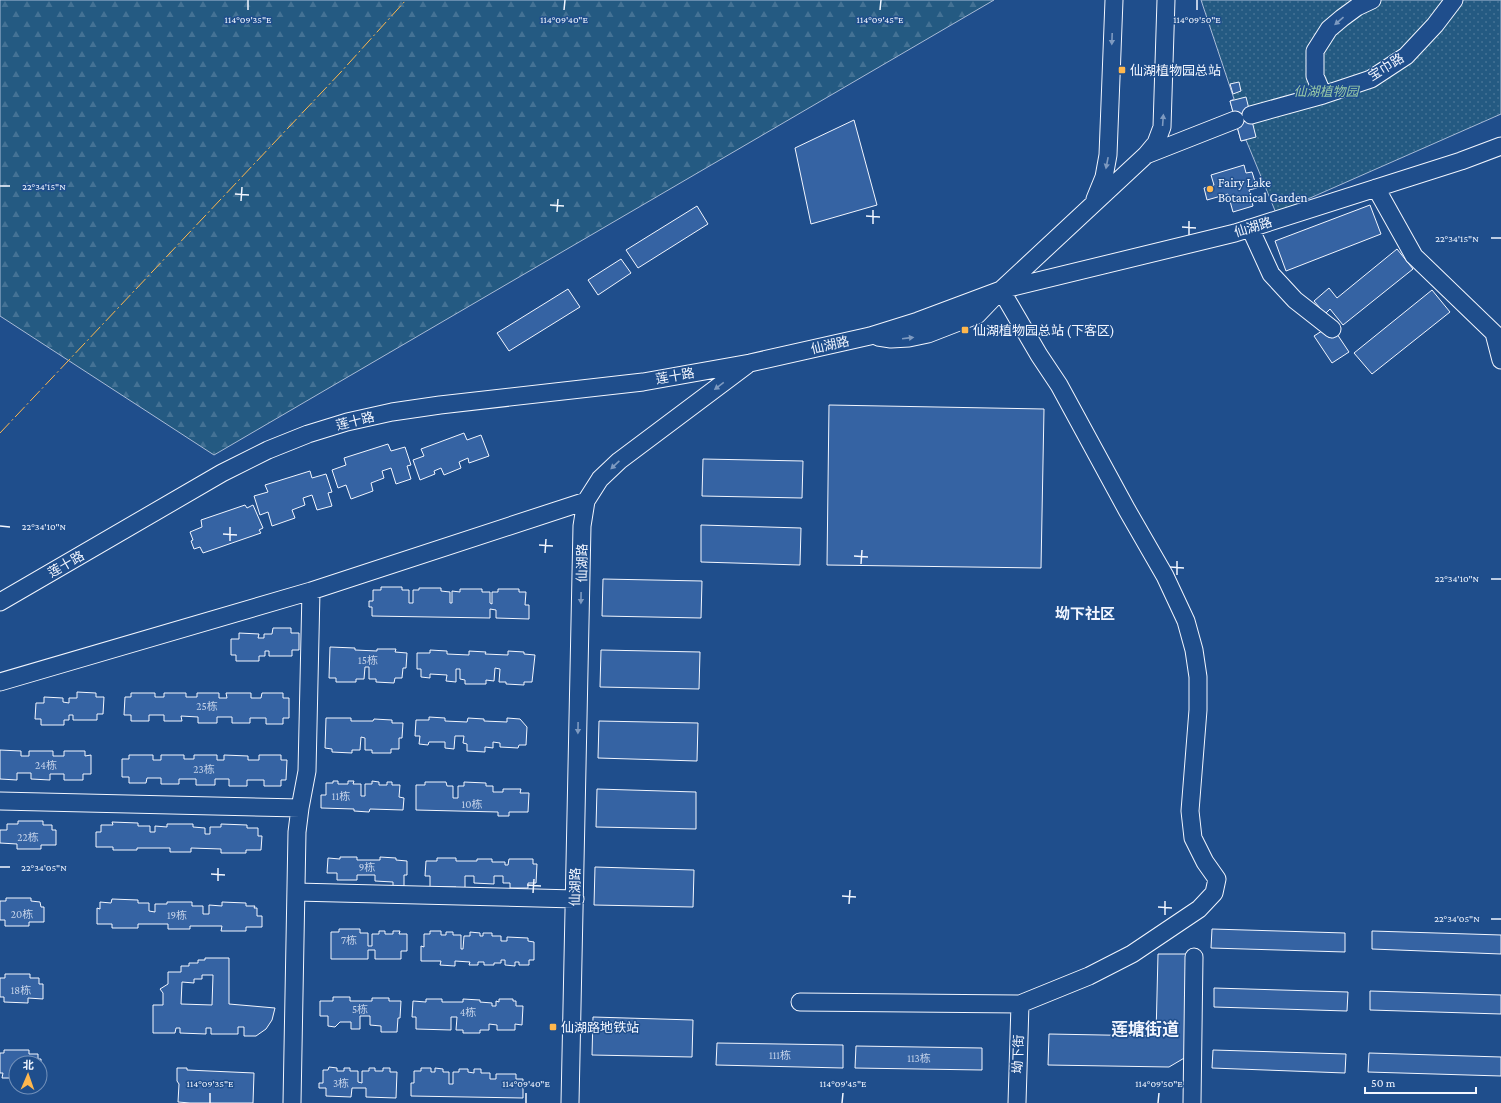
<svg xmlns="http://www.w3.org/2000/svg" width="1501" height="1103" font-family="'Crimson Pro','Noto Sans SC',serif">
<style>
.grass{fill:url(#grass-dots);stroke:#a8bbd7}
.forest{fill:url(#forest-firs);stroke:#a8bbd7}
.building{fill:#3563a3;stroke:#f2f6ff;fill-rule:evenodd}
.lines{fill:none;stroke-linecap:round;stroke-linejoin:round}
.minor-casing{stroke:#f2f6ff;stroke-width:19}
.minor{stroke:#1f4e8c;stroke-width:17}
.power{stroke:#ffb74d;stroke-width:1;stroke-dasharray:14 3 2 3;stroke-linecap:butt}
.oneway{fill:#7e9ac0}
.ticks{fill:none;stroke:#f2f6ff;stroke-width:1.5}
.poi-dot{fill:#ffb74d;stroke:#1f4e8c;stroke-width:1.5}
.labels{text-anchor:middle;dominant-baseline:central;stroke-width:3;stroke-linejoin:round;paint-order:stroke}
.number-label{font-size:11px;fill:#c3d1e8}
.street-label{font-size:13px;fill:#f2f6ff;stroke:#1f4e8c}
.poi-label{font-size:13px;fill:#f2f6ff;stroke:#1f4e8c;text-anchor:start}
.park-label{font-size:13px;font-style:italic;fill:#97c8a6;stroke:#1f4e8c}
.quarter-label{font-size:15px;font-weight:bold;fill:#f2f6ff;stroke:#1f4e8c}
.district-label{font-size:17px;font-weight:bold;fill:#f2f6ff;stroke:#1f4e8c}
.ticks-label{font-size:10px;text-anchor:middle;fill:#f2f6ff;stroke:#1f4e8c;stroke-width:3;stroke-linejoin:round;paint-order:stroke}
</style>
<defs>
<pattern id="grass-dots" width="8" height="8" patternUnits="userSpaceOnUse"><rect width="8" height="8" fill="#245a82"/><path d="M2 2h.1M6 6h.1" fill="none" stroke="#447295" stroke-width="1.8" stroke-linecap="round"/></pattern>
<pattern id="forest-firs" width="22" height="20" patternUnits="userSpaceOnUse"><rect width="22" height="20" fill="#245a82"/><path d="M5 1l3.5 6h-7zM16 11l3.5 6h-7z" fill="#447295"/></pattern>
</defs>
<rect width="100%" height="100%" fill="#1f4e8c"/>
<path class="grass" d="M1201,0h300v114l-225,99 -30,-73 -5,1 -11,-40 4,-2z"/>
<path class="forest" d="M0,0h994l-780,455 -214,-139z"/>
<path class="building" d="M1239,82l2,9 -8,3 -3,-10z
M1246,97l10,40 -15,4 -11,-40z
M854,120l23,85 -66,19 -16,-76z
M1244,165l2,8 6,-1 5,16 -8,2 4,16 -20,6 -5,-18 -21,6 -3,-12 10,-3 -3,-10z
M1370,205l11,29 -95,37 -11,-30z
M697,206l11,18 -70,44 -12,-18z
M1397,249l16,20 -70,56 -13,-16 -5,5 -11,-13 15,-13 8,10z
M621,259l10,14 -33,22 -10,-15z
M568,289l12,18 -71,44 -12,-18z
M1432,290l18,22 -78,62 -18,-21z
M1325,329l6,9 6,-4 12,18 -17,11 -18,-27z
M829,405l215,4 -3,159 -214,-3z
M464,433l3,7 14,-5 8,21 -20,7 -1,-5 -9,4 2,6 -17,7 -3,-7 -7,3 1,3 -15,6 -7,-20 11,-4 -3,-7z
M388,444l3,7 14,-4 6,18 -4,1 4,13 -15,5 -5,-16 -9,3 2,7 -13,5 2,8 -22,8 -5,-14 -8,3 -6,-18 14,-5 -2,-7z
M703,459l100,2 -1,37 -100,-2z
M310,471l2,7 14,-4 6,18 -4,1 4,13 -15,4 -5,-15 -9,3 2,7 -13,5 3,8 -23,8 -4,-14 -8,3 -6,-19 14,-4 -3,-7z
M245,505l2,3 6,-3 10,23 -4,2 2,3 -58,20 -3,-6 -6,2 -3,-8 2,-1 -3,-8 12,-5 -1,-7z
M701,525l100,3 -1,37 -99,-3z
M603,579l99,2 -1,37 -99,-2z
M381,587h21v3h7v13h4v-13h6v-2h22v3l9,1v11h2v-12l8,1v-3h22v3h8v11l2,1v-12h6v-3h21v3h7l-1,13h4v14l-33,-1v-8l-6,-1v9l-118,-2v-9h-3v-6h4v-11h8z
M273,628h18v5h8v17h-7v6h-23v-5h-4v5h-6v5h-23v-6h-5v-16h8v-6l20,1 -1,4h6v-4h8z
M330,647l25,1v2l22,1v-2h19l-1,3 12,1 -1,15h-3l-1,10h-7l-1,5 -18,-1v-3h-7v-12h-4l-1,12h-8v3h-20v-4h-7z
M430,650l17,1v3l22,1v-4l17,1 -1,2 23,1v-4l16,1v2l11,1 -3,27h-8v3l-18,-1v-2h-7l1,-13 -5,-1 -1,13 -8,-1v4h-21v-4l-5,-1v-10h-4v13l-10,-1 1,-6 -17,-1v4l-9,-1v-8h-4v-16h13z
M601,650l99,2 -1,37 -99,-2z
M77,692l19,1v4h8l-1,17h-6v6h-24v-5h-4v5h-5v5h-23v-6h-6l1,-16h8v-6l19,1v4l6,1v-5h8z
M131,693h24v4h9v-4h22v4h11v-4h22v5h8l-1,-5h25v5h10l1,-5h21v5h6v20h-6v6h-17v-6h-16v5h-18v-6h-15v6h-19v-6l-17,-1 1,5h-18v-6h-15v6h-18v-6h-7l1,-18h6z
M429,717l16,1v3l22,1 1,-4 16,1v2l23,1v-4l13,1 7,8 -1,18h-7l-1,3 -18,-1v-4l-7,-1v6l-8,-1v5l-18,-1v-7l-4,-1 1,-7h-9l-1,13 -9,-1v-6h-16l-1,3 -9,-1 1,-8h-5l1,-16h13z
M326,718h25v3h22l1,-2 18,1v3h11l-1,15h-3v11h-8v4h-19v-3h-7v-12l-4,-1 -1,13h-8v3l-20,-1v-3l-7,-1z
M599,721l99,2 -1,38 -99,-3z
M0,750l21,1v5h8v-5h24v5h11v-5h21v5l6,-1v19h-8v6h-19v-6h-14v6l-19,-1v-6h-14v7l-17,-1z
M129,755h24v5h8v-5h23v4h10v-4h23v5h7v-5l24,1v4h11v-5h22v5h6l-1,20h-5v6h-17v-6h-17v6h-18v-7h-14v6h-19v-6h-17v5h-18v-6h-14l-1,5h-17v-6h-7v-18h7z
M333,781h5v3h10v-3h6l-1,3h8v12h4v-12h7v-3l7,1v3h8v-3h5v3h8l-1,12 5,1 -1,12 -33,-1 -1,3 -15,-1v-2l-33,-1v-13h5v-12h7z
M425,782h21l1,4h6v12h5v-12h6v-4l22,1v3h7v6h10v-3h18l-1,4h9l-1,19h-19v4h-11v-4l-82,-2v-25h9z
M597,789l99,3v37l-100,-2z
M18,821h25v4h9v5h4v15h-15v4h-24v-5l-17,-1v-13h7v-6h11z
M112,822l26,1v3h12v6h5v-6l12,1v-3h26v3l12,1v6h5v-7h11v-3l26,1v3h11v8h4l-1,14h-15v3h-25v-4l-30,-1v4h-21v-4h-33v2h-24v-3h-17v-15h5v-7h12z
M340,857h17v3h23v-3l16,1v2l11,1v14h-3v11h-11v-4l-18,-1v-6h-18v5h-20v-7h-10l1,-15 12,1z
M437,858h19v3h21v-2h15v3h13v3h3l1,-6h24v5h4l-1,19h-8v5h-18v-5h-7v-7h-9v8l-20,-1v-7h-9v14h-10l1,-3h-26v-11h-5l1,-15h11z
M595,867l99,3 -1,37 -99,-2z
M6,898h25v3l9,1 1,5h3v15h-15v4h-24v-6h-5v-19h6z
M112,899l26,1v3h11v8l6,1v-8h12v-2h25v4h11v8h6v-9l13,1v-4l24,1v3h9l-1,2h3v8h5v11h-16v4h-25l1,-5h-32v3h-22v-5h-30v4h-26v-4h-15v-16l3,1v-7l11,1z
M339,929h21v4h8v13h4v-12h7v-3h6v3h8v-3h7l-1,3h8v17h-6v8h-26v-9h-7v9h-37v-27h8z
M1212,929l133,4v19l-134,-4z
M430,931h11v4h5v-3h7v3h8v14h2l1,-13h6v-4l10,1v3h3v-3h9v3h9v5h6v-4l21,1v3l6,1v18h-5v5h-10v-3h-4v4l-10,-1v-5h-4v3h-7v2h-10v-3h-6v3h-9l1,-3 -15,-1v5l-15,-1 1,-4h-20v-15l3,1v-13h6z
M1372,931l129,4v19l-129,-5z
M1158,954h30l-2,103 -17,10 -121,-2 1,-31 107,2z
M205,958h24v46l46,4 -3,12 -6,9 -10,7h-12v-9h-6v7h-27v-6h-5v6l-26,-1v-5h-4l-1,5h-22v-28h10v-12l-3,-4 8,-5v-12h13v-6h8v-3h9v-3h7zM202,975h11l-1,30 -31,-1 1,-22 12,1v-4h8z
M5,974h25v4h9v6h4v15l-15,-1v5l-24,-1v-5h-4v-19h5z
M1214,988l134,4 -1,19 -133,-4z
M1370,991l131,4v19l-131,-4z
M333,997h17v4h22v-3h17v3h12l-1,17h-2l-1,14h-16v-6l-11,-1v-9h-10v13h-9v-7h-11l-5,5 -7,-1v-10h-8v-15h13z
M426,999h16v3h21v-3l17,1v2l12,1v3h4v-5l3,1v-3h14v2h3v5h7l-1,19 -7,-1v6h-18v-5l-8,-1v6h-9v3h-17v-3h-7l1,-13h-6v13l-35,-1v-12h-4l1,-16 13,1z
M593,1017l100,3 -1,37 -100,-2z
M717,1043l126,2v23l-127,-3z
M856,1046l126,2v22l-127,-2z
M4,1050h25v4h9v5h3v15h-1v-11h-24v15h-14l1,-5h-3v-20h4z
M1213,1050l133,4 -1,19 -133,-5z
M1369,1053l132,4v19l-133,-4z
M329,1067l8,1v3h7v-3h6v3h8v11l4,1v-12h7v-3h6v3h8v-3h7v4h7l-1,26 -30,-1v-9h-14l-1,9 -25,-1v-8h-7v-5h4v-13h5z
M177,1068h10v2l67,3 -1,30h-63l-12,-1 1,-18 -2,-3z
M421,1068h10v4h4v-4l8,1v3h6v12h4v-12h6v-3h9v3l6,1v-4h7v4h9v6h6v-5h20v5h7v19l-112,-2v-13h3v-12h7z"/>
<g class="lines">
<defs>
<path id="minor" d="M1323,95l-8,-19v-25l14,-22 13,-11 15,-11 15,-7
M1251,115l72,-20 48,-16 35,-23 29,-31 19,-25
M1146,155l10,-12 6,-16 4,-127
M1376,188l38,68 80,77 7,27
M1095,199l9,-22 4,-22 6,-155
M1250,228l21,46 24,26 37,29
M878,337l13,2 18,-1 19,-4 49,-19 24,-25 234,-57 226,-72 40,-15
M0,602l222,-129 46,-23 40,-16 39,-12 45,-10 48,-7 203,-23 107,-19 120,-27 48,-15 83,-31 145,-135 89,-35
M0,682l311,-91 275,-90
M0,801l300,7
M296,892l279,7
M800,1002l220,2 69,-28 43,-22 67,-45 15,-16 3,-14 -12,-17 -12,-24 -3,-27 8,-101v-33l-4,-27 -8,-29 -21,-45 -38,-66 -68,-125 -20,-30 -38,-65
M292,1103l5,-271 3,-24 7,-37 4,-180
M570,1103l12,-577 4,-25 14,-22 19,-18 128,-96
M1017,1103l3,-99
M1192,1103l2,-146"/>
</defs>
<use href="#minor" class="minor-casing"/>
<use href="#minor" class="minor"/>
<path class="power" d="M0,433l340,-360 66,-73"/>
</g>
<defs><path id="oneway-solid" d="M-6-.8H1V-3.2L6.5 0L1 3.2V.8H-6Z"/></defs>
<g class="oneway">
<use href="#oneway-solid" transform="translate(1339 21) rotate(139)"/>
<use href="#oneway-solid" transform="translate(1112 39) rotate(92)"/>
<use href="#oneway-solid" transform="translate(1163 120) rotate(-86)"/>
<use href="#oneway-solid" transform="translate(1107 163) rotate(101)"/>
<use href="#oneway-solid" transform="translate(908 338) rotate(-7)"/>
<use href="#oneway-solid" transform="translate(719 386) rotate(143)"/>
<use href="#oneway-solid" transform="translate(615 465) rotate(137)"/>
<use href="#oneway-solid" transform="translate(581 598) rotate(91)"/>
<use href="#oneway-solid" transform="translate(578 728) rotate(91)"/>
</g>
<path class="ticks" d="M248,10v-10M564,10l1,-10M880,10l1,-10M1197,10v-10M0,186h10M235,194l14,1M241,201l1,-14M550,205l14,1M557,212l1,-13M866,216l14,1M873,224v-14M1182,227l14,1M1189,235v-14M1491,238h10M0,526l10,1M223,534l14,1M230,541v-14M539,545l14,1M545,553l1,-14M854,556l14,1M861,564l1,-14M1170,567l14,1M1177,575v-14M1491,579h10M0,867h10M211,874l14,1M218,881v-13M527,885l14,1M533,893l1,-14M842,896l14,1M849,904l1,-14M1158,907l14,1M1165,915v-14M1491,919h10M210,1103v-10M526,1103v-10M842,1103l1,-10M1158,1103l1,-10"/>
<g class="poi-dot">
<rect x="1118" y="66" width="8" height="8" rx="2"/>
<circle cx="1210" cy="189" r="4"/>
<rect x="961" y="326" width="8" height="8" rx="2"/>
<rect x="549" y="1023" width="8" height="8" rx="2"/>
</g>
<g class="labels">
<g class="number-label">
<text x="368" y="660">15栋</text>
<text x="207" y="706">25栋</text>
<text x="46" y="765">24栋</text>
<text x="204" y="769">23栋</text>
<text x="341" y="796">11栋</text>
<text x="472" y="804">10栋</text>
<text x="28" y="837">22栋</text>
<text x="367" y="867">9栋</text>
<text x="22" y="914">20栋</text>
<text x="177" y="915">19栋</text>
<text x="349" y="940">7栋</text>
<text x="21" y="990">18栋</text>
<text x="360" y="1009">5栋</text>
<text x="468" y="1012">4栋</text>
<text x="780" y="1055">111栋</text>
<text x="919" y="1058">113栋</text>
<text x="341" y="1083">3栋</text>
</g>
<g class="street-label">
<text transform="translate(1386 67) rotate(-32)">宝巾路</text>
<text transform="translate(1253 227) rotate(-17)">仙湖路</text>
<text transform="translate(830 345) rotate(-13)">仙湖路</text>
<text transform="translate(675 376) rotate(-10)">莲十路</text>
<text transform="translate(355 421) rotate(-14)">莲十路</text>
<text transform="translate(582 563) rotate(-89)">仙湖路</text>
<text transform="translate(66 564) rotate(-30)">莲十路</text>
<text transform="translate(575 887) rotate(-89)">仙湖路</text>
<text transform="translate(1018 1054) rotate(-88)">坳下街</text>
</g>
<g class="poi-label">
<text x="1130" y="70">仙湖植物园总站</text>
<text x="1218" y="182">Fairy Lake<tspan x="1218" dy="15">Botanical Garden</tspan></text>
<text x="973" y="330">仙湖植物园总站 (下客区)</text>
<text x="561" y="1027">仙湖路地铁站</text>
</g>
<g class="park-label">
<text x="1326" y="91">仙湖植物园</text>
</g>
<g class="quarter-label">
<text x="1085" y="614">坳下社区</text>
</g>
<g class="district-label">
<text x="1145" y="1029">莲塘街道</text>
</g>
</g>
<g class="ticks-label">
<text x="248" y="23">114°09'35"E</text>
<text x="564" y="23">114°09'40"E</text>
<text x="880" y="23">114°09'45"E</text>
<text x="1197" y="23">114°09'50"E</text>
<text x="44" y="190">22°34'15"N</text>
<text x="1457" y="242">22°34'15"N</text>
<text x="44" y="530">22°34'10"N</text>
<text x="1457" y="582">22°34'10"N</text>
<text x="44" y="871">22°34'05"N</text>
<text x="1457" y="922">22°34'05"N</text>
<text x="210" y="1087">114°09'35"E</text>
<text x="526" y="1087">114°09'40"E</text>
<text x="843" y="1087">114°09'45"E</text>
<text x="1159" y="1087">114°09'50"E</text>
</g>
<g transform="translate(28 1075) rotate(2)"><circle r="19" fill="#1f4e8c" stroke="#7391ba"/>
<path d="M0-3L7 15L0 10L-7 15Z" fill="#ffb74d"/>
<text y="-6" font-size="11" font-weight="bold" text-anchor="middle" fill="#f2f6ff">北</text>
</g>
<path d="M1365 1087v6h111v-6" fill="none" stroke="#f2f6ff" stroke-width="2"/>
<text x="1371" y="1087" font-size="12" fill="#f2f6ff" stroke="#1f4e8c" stroke-width="3" paint-order="stroke">50 m</text>
</svg>
